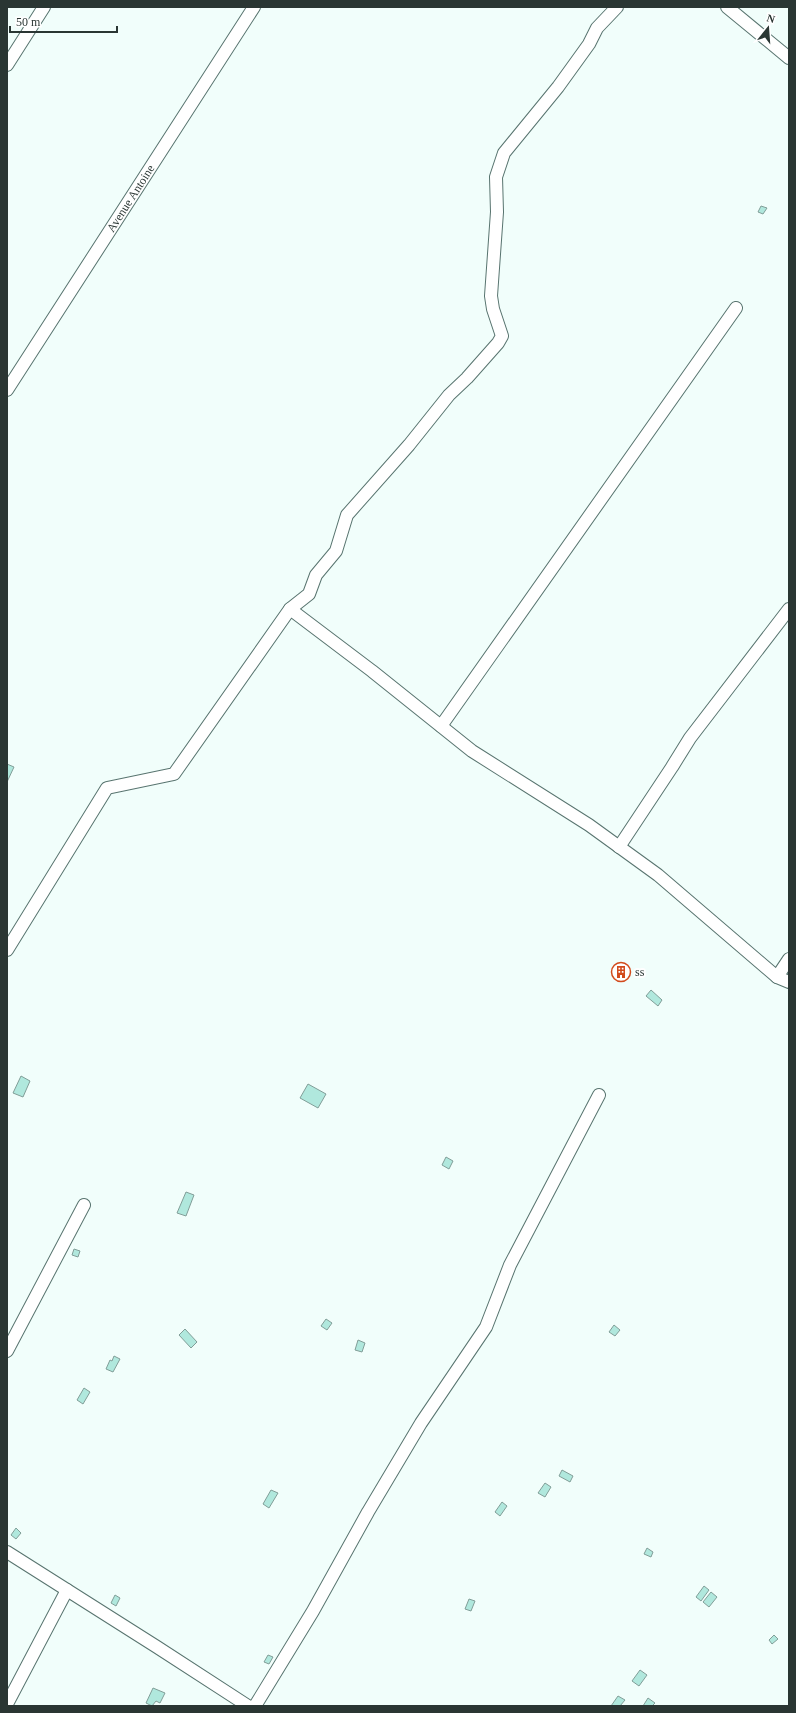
<svg xmlns="http://www.w3.org/2000/svg" width="796" height="1713" font-family="Georgia,serif">
<style>
.building{fill:#b0e8dd;stroke:#819e98}
.lines{fill:none;stroke-linecap:round;stroke-linejoin:round}
.minor-casing{stroke:#58746f;stroke-width:14}
.minor{stroke:#fff;stroke-width:12}
.labels{text-anchor:middle;dominant-baseline:central;stroke-width:4;stroke-linejoin:round;paint-order:stroke}
.street-label{font-size:12px;fill:#2a3633;stroke:#fff}
.poi-label{font-size:12px;fill:#2a3633;stroke:#fff;text-anchor:start}
</style>
<rect width="100%" height="100%" fill="#f1fefb"/>
<path class="building" d="M761,206l6,2 -4,6 -5,-2z
M7,764l7,3 -7,15z
M618,964l12,10 -6,6 -12,-10z
M651,990l11,10 -4,6 -12,-10z
M21,1076l9,5 -7,16 -10,-4z
M308,1084l18,10 -8,14 -18,-10z
M446,1157l7,4 -4,8 -7,-4z
M186,1192l8,3 -8,21 -9,-3z
M74,1249l6,2 -2,6 -6,-2z
M326,1319l6,4 -5,7 -6,-4z
M614,1325l6,5 -5,6 -6,-4z
M185,1329l12,13 -6,6 -12,-13z
M358,1340l7,3 -3,9 -7,-2z
M114,1356l6,3 -7,13 -7,-3 4,-9 2,1z
M84,1388l6,4 -7,12 -6,-4z
M562,1470l11,6 -3,6 -11,-6z
M545,1483l6,4 -6,10 -7,-4z
M271,1490l7,3 -9,15 -6,-4z
M502,1502l5,4 -7,10 -5,-4z
M16,1528l5,5 -5,6 -5,-4z
M647,1548l6,4 -2,5 -7,-3z
M704,1586l5,4 -8,11 -5,-4z
M711,1592l6,5 -8,10 -6,-5z
M115,1595l5,3 -4,8 -5,-3z
M469,1599l6,2 -4,10 -6,-2z
M774,1635l4,4 -6,5 -3,-4z
M268,1655l5,2 -4,7 -5,-2z
M640,1670l7,5 -8,11 -7,-5z
M153,1688l12,5 -5,10 -4,-2 -4,5 -6,-3z
M618,1696l7,4 -5,6h-9z
M648,1698l7,5 -3,3h-9z"/>
<g class="lines">
<defs>
<g id="minor">
<path d="M727,7l62,51"/>
<path d="M7,65l37,-58"/>
<path id="s1" d="M7,390l247,-383"/>
<path d="M290,609l82,62 100,80 117,74 69,50 119,102 12,5"/>
<path d="M441,726l295,-418"/>
<path d="M619,847l53,-80 18,-29 99,-129"/>
<path d="M7,950l100,-162 67,-14 116,-165 19,-15 7,-19 20,-24 11,-36 62,-70 40,-50 18,-17 31,-35 4,-7 -9,-27 -2,-13 6,-84 -1,-35 8,-24 54,-66 31,-43 8,-16 20,-21"/>
<path d="M777,977l12,-18"/>
<path d="M7,1351l77,-146"/>
<path d="M7,1552l150,95 91,59"/>
<path d="M7,1704l60,-114"/>
<path d="M255,1706l58,-95 55,-99 53,-89 65,-96 24,-62 89,-170"/>
</g>
</defs>
<use href="#minor" class="minor-casing"/>
<use href="#minor" class="minor"/>
</g>
<defs>
<symbol id="building-ring" viewBox="-11 -11 22 22"><circle r="9.5" fill="#fff" stroke="#d24b1d" stroke-width="1.5"/><path d="M-4-6H4V6H1V3H-1V6H-4ZM-2.5-4.3h1.7v1.8h-1.7ZM.8-4.3h1.7v1.8H.8ZM-2.5-1h1.7V.8h-1.7ZM.8-1h1.7V.8H.8Z" fill="#d24b1d"/></symbol>
</defs>
<g fill-rule="evenodd">
<use href="#building-ring" x="610" y="961" width="22" height="22"/>
</g>
<g class="labels">
<g class="street-label">
<text stroke="none"><textPath href="#s1" startOffset="228">Avenue Antoine</textPath></text>
</g>
<g class="poi-label">
<text x="635" y="972">ss</text>
</g>
</g>
<rect width="796" height="1713" fill="none" stroke="#2a3633" stroke-width="16"/>
<g transform="translate(768 28) rotate(17)" stroke="#ffffff" stroke-width="3" paint-order="stroke">
<path d="M0-3L7 15L0 10L-7 15Z" fill="#2a3633"/>
<text y="-6" font-size="11" font-weight="bold" text-anchor="middle" fill="#2a3633">N</text>
</g>
<path d="M10 26v6h107v-6" fill="none" stroke="#2a3633" stroke-width="2"/>
<text x="16" y="26" font-size="12" fill="#2a3633" stroke="#ffffff" stroke-width="3" paint-order="stroke">50 m</text>
</svg>
